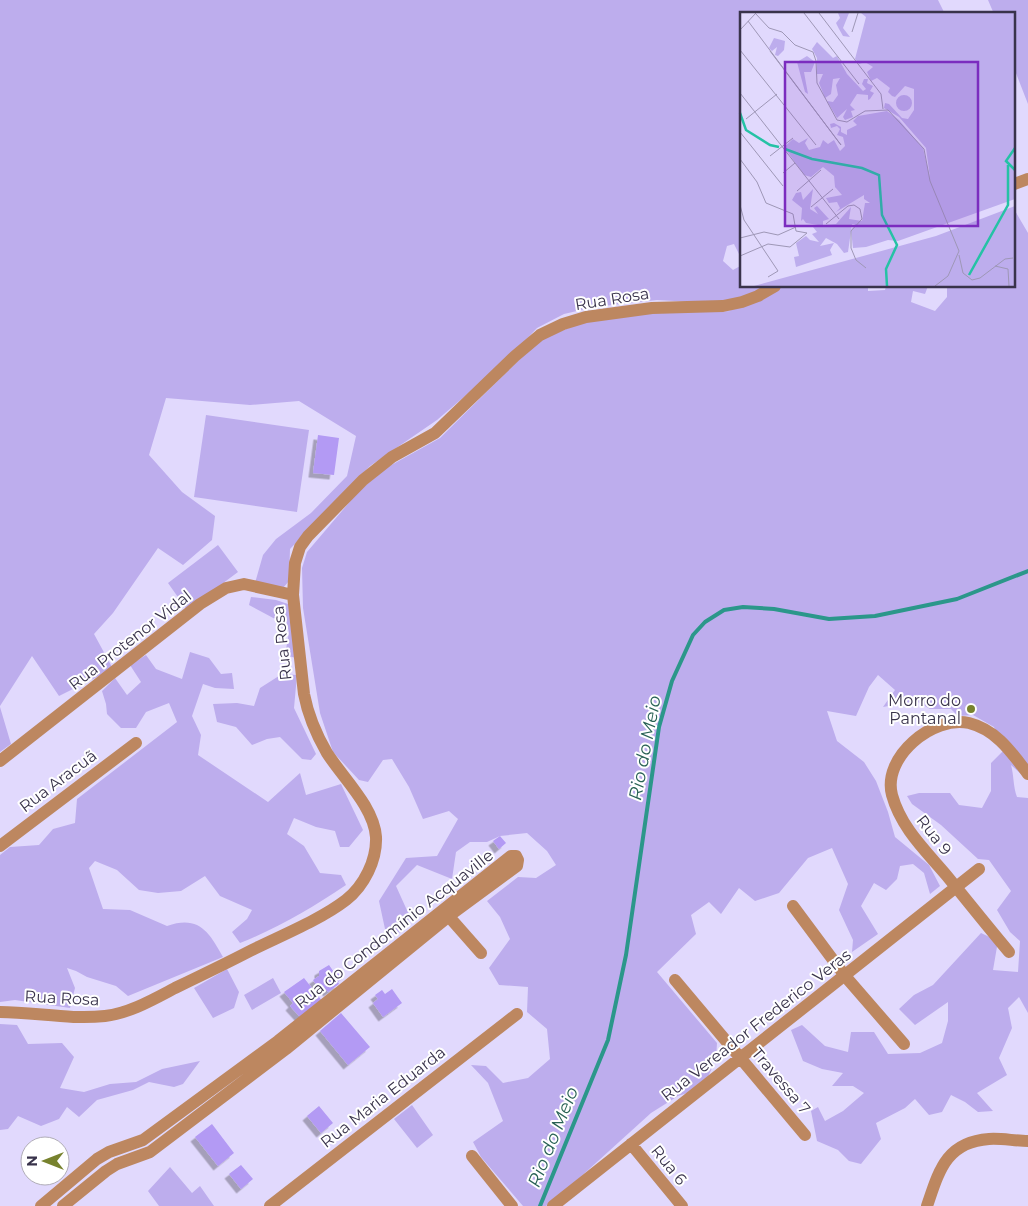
<svg xmlns="http://www.w3.org/2000/svg" width="1028" height="1206" font-family="Montserrat,sans-serif">
<style>
.green{fill:#bdaded}
.lines{fill:none;stroke-linecap:round;stroke-linejoin:round}
.stream{stroke:#2b978a;stroke-width:4}
.building{fill:#b39af4;filter:url(#shadow)}
.minor{stroke:#bd8760;stroke-width:12}
.poi-dot{fill:#77822e;stroke:#fff;stroke-width:2}
.labels{text-anchor:middle;dominant-baseline:central;stroke-width:4;stroke-linejoin:round;paint-order:stroke}
.street-label{font-size:16px;fill:#39334b;stroke:#fff}
.poi-label{font-size:16px;fill:#39334b;stroke:#fff;text-anchor:end}
.water-label{font-size:18px;font-style:italic;fill:#296255;stroke:#fff}
.inset-river{fill:none;stroke:#25c2a5;stroke-width:2.5}
.inset-road{fill:none;stroke:#9e97b6;stroke-width:1}
.view{fill:#7b2cbf;fill-opacity:0.15;stroke:#7b2cbf;stroke-width:2.5}
.inset-edge{fill:none;stroke:#39334b;stroke-width:2.5}
</style>
<defs>
<filter id="shadow"><feDropShadow dx="-4.5" dy="4.5" stdDeviation="0" flood-color="#0004"/></filter>
</defs>
<rect width="100%" height="100%" fill="#e1d9fd"/>
<path class="green" d="M0,0h938l7,14h-203v246l-8,-16 -7,2 -4,15 10,9 9,-5v21h126v5l17,-1 1,-4h42l-3,8 -12,-3 -2,11 24,9 12,-14v-9l-5,-2h72v-77l14,24v547l-17,-15c3,11 2,21 6,32l11,1v215l-9,-16 -11,11 4,20 -13,30 8,17 -30,18 16,18 -15,1 -13,-10 -14,-7 -9,17 -13,3 -14,-16 -10,9 -29,15 5,16 -20,25 -12,-3 -11,-11 -21,-9 -6,-30 7,-4 7,14 18,-10 21,-18 -11,-7h-21l11,-13 -21,-4 -19,-8 -12,-31 11,-5 23,21 23,6 3,-20h23l14,22 32,-1 22,-10 6,-22v-19l-33,23 -16,-16 15,-14 19,-10 48,-52 17,8 -5,29 25,2 2,-31 -10,-9 -13,-22 14,-19 -22,-31 -11,-1 -37,-34 -29,-21 -5,-8 12,-3h31l9,12 23,3 9,-17v-28l12,-12 -9,-24 -21,-12 -15,1 -7,-7h-21l-14,-8 -33,6 12,-17 -17,-15 -9,12 -13,29 -29,-5 10,30 27,21 12,19 12,31 7,25 34,28 11,21 -10,8 -6,-21 -11,-9 -13,2 -3,13 -11,11 -12,-7 -13,23 17,28 -26,18 1,-12 -14,-30 9,-26 -16,-36 -24,10 -29,35 -24,8 -16,-13 -18,26 -12,-12 -18,13 5,19 -39,38 60,71 -1,16 -13,29 -25,8 -27,17 -96,87 -9,6h-23l-42,-49 -8,-15 30,-21 -15,-38 -17,-18 15,1 17,17 25,-5 22,-19 -3,-30 -20,-17 1,-25 -29,-2 -10,-17 21,-29 -10,-22 -13,-16 31,-24 18,1 20,-13 -9,-14 -20,-18 -27,3 -13,6h-17l-14,10 -4,27 -35,-14 -21,21 14,31 -9,16 -16,-4 -6,-28 27,-43 31,-2 21,-37 -9,-8 -26,8 -14,-32 -17,-28 -9,1 -15,22 -9,-2 -26,-28 -13,-39 -17,-105 -1,-40 5,-16 52,-61 27,-23 54,-30 95,-94 14,-8 37,-15 62,-11 66,2 17,-1 -39,-9 -35,-2 -63,7 -30,7 -27,14 -31,33 -69,59 -67,46 -80,83 -1,32 -6,7 -28,-5 8,-28 13,-16 35,-26 36,-37 9,-40 -57,-35 -49,4 -84,-7 -17,57 33,37 33,24 -3,24 -29,25 -25,-17 -45,65 -19,21 19,35 -54,27 -27,-40 -32,50z
M988,0h40v104l-14,-36v-54h-20z
M206,415l103,15 -12,82 -103,-15z
M218,545l20,27 -51,38 -19,-27z
M251,597l25,3 15,5 5,53 -11,-3 4,-23 -4,-15 -8,3 -28,-15z
M190,652l19,6 12,16 11,-1 2,16 -19,-1 -12,-4 -11,32 9,19 -3,20 70,47 32,-29 6,22 35,-11 22,46 -14,17h-9l-5,-16 -19,-4 -22,-9 -7,16 17,12 16,27 21,2 5,10c-36,24 -66,42 -106,58l-8,-11 15,-13 5,-9 -32,-14 -15,-20 -24,15 -23,2 -19,-3 -22,-20 -22,-9 -6,7 14,41 27,1 37,16c32,-11 42,6 56,31l-95,39 -12,-10 -29,-9 -11,-6 -9,-3 8,20 -5,20 -55,-8 -15,2v-147l10,-8 29,-2 14,-16 22,-6 2,-24 100,-77 -8,-19 -23,9 -10,16h-15l-14,-14 -1,-10 -4,-13 13,-13 12,17 14,-13 -11,-17 16,-10 10,14 26,10z
M282,674l15,1 -3,33 22,46 -5,6 -9,-1 -22,-22 -13,2 -15,6 -16,-18 -19,-5 -4,-18 24,-1 17,3 6,-18z
M0,707l11,37 -11,8z
M227,969l12,23 -5,16 -21,10 -19,-30z
M273,978l8,15 -29,17 -8,-15z
M0,1024l17,1 11,19 34,-1 12,14 -14,31 24,4 26,-8 26,-2 26,-13 38,-8 -17,23 -9,3 -25,-5 -16,8 -36,10 -18,17 -12,-10 -8,12 -18,7 -23,-10 -10,13 -8,1z
M412,1105l21,30 -16,13 -23,-29z
M170,1167l22,26 8,-7 14,20h-55l-11,-15z"/>
<g class="lines">
<path class="stream" d="M540,1206l68,-166 18,-85 33,-228 13,-46 21,-46 12,-13 19,-12 19,-3 31,2 55,10 46,-3 82,-17 71,-28"/>
</g>
<path class="building" d="M318,435l21,3 -5,37 -21,-2z
M500,836l6,7 -7,6 -6,-8z
M329,965l7,10 2,-2 4,6 -4,3 1,2 -11,8 -5,-6 -4,3 -6,-9 6,-4v-5z
M304,978l19,24 -23,15 -10,-11 3,-3 -9,-11z
M392,989l10,14 -19,14 -10,-14 5,-4 -3,-4 7,-5 3,4z
M341,1013l29,34 -22,18 -28,-34z
M319,1106l14,17 -12,10 -14,-17z
M212,1124l22,29 -16,13 -23,-29z
M241,1165l12,14 -12,10 -12,-15z"/>
<g class="lines">
<path class="minor" d="M1014,184l14,-5
M0,761l200,-157 26,-16 18,-4 49,11
M0,846l136,-103
M793,906l52,70 59,68
M444,911l37,42
M1009,952c-21,-25 -41,-50 -62,-76 -21,-25 -46,-48 -55,-81 -10,-38 41,-80 77,-72 28,7 43,30 59,51
M675,980l130,155
M0,1012c35,0 70,8 105,4 25,-3 49,-17 70,-28 25,-12 50,-24 75,-37 30,-15 70,-31 96,-51 18,-14 31,-40 30,-63 -2,-30 -33,-59 -49,-84 -11,-19 -19,-38 -23,-59l-11,-99 2,-32 5,-16 8,-11 55,-56 29,-23 43,-24 80,-77 25,-21 23,-11 23,-7 66,-9 71,-2 19,-4 16,-6 17,-10
M631,1144l51,62
M472,1156l40,50
M41,1206l56,-47 12,-7 34,-12 135,-99 233,-185h5l2,4 -1,6 -68,50 -163,133 -136,103 -33,12 -11,7 -43,35
M270,1206l247,-192
M553,1206l426,-337
M927,1206c12,-35 19,-64 62,-67 12,-1 26,2 39,2"/>
</g>
<circle class="poi-dot" cx="971" cy="709" r="5"/>
<g class="labels">
<g class="street-label">
<text transform="translate(612 299) rotate(-9)">Rua Rosa</text>
<text transform="translate(130 640) rotate(-38)">Rua Protenor Vidal</text>
<text transform="translate(282 643) rotate(-96)">Rua Rosa</text>
<text transform="translate(58 781) rotate(-37)">Rua Aracuã</text>
<text transform="translate(934 835) rotate(52)">Rua 9</text>
<text transform="translate(394 929) rotate(-38)">Rua do Condomínio Acquaville</text>
<text transform="translate(62 998) rotate(3)">Rua Rosa</text>
<text transform="translate(756 1025) rotate(-38)">Rua Vereador Frederico Veras</text>
<text transform="translate(781 1081) rotate(50)">Travessa 7</text>
<text transform="translate(383 1097) rotate(-38)">Rua Maria Eduarda</text>
<text transform="translate(669 1165) rotate(51)">Rua 6</text>
</g>
<g class="poi-label">
<text x="961" y="700">Morro do<tspan x="961" dy="18">Pantanal</tspan></text>
</g>
<g class="water-label">
<text transform="translate(645 748) rotate(-79)">Rio do Meio</text>
<text transform="translate(553 1137) rotate(-68)">Rio do Meio</text>
</g>
</g>
<g transform="translate(740 12)">
<rect width="275" height="275" fill="#e1d9fd"/>
<path d="M98,1h11l-6,15 7,9 -7,-1 -4,-7 -3,-6 4,-5zM121,1h154v186l-117,42 -10,-1 -22,7 -13,1 -2,-18 4,-6h-3l-4,28 -4,1 -7,-9 -11,-6 -6,8 14,-3 -4,7 2,5 -36,12 -2,-10 5,-1 -3,-13 10,-7 4,4 9,2 -7,-8 5,-2 -4,-5 5,-2 -12,-2 -3,-4 -2,2 1,-13 -10,-8 4,-7 5,-1 2,8 10,-11 -3,20 8,5 -4,-6 3,-2 12,13 -6,2v4l13,-1 15,-17 -2,12 13,2 3,-18h5l-6,-4v-4l-28,17 4,-4 -3,-6 -8,1 -3,-5 16,-3 -7,-8 -1,-11 -11,-9 -12,10 -7,-2 -20,-28 9,-8 6,4 9,-5 -3,5 4,7 11,-3 3,-7 5,4 6,-4 6,11 5,-5 -2,-9 -6,-2 3,-6 -3,-3 -6,2 -1,-4 4,-1 7,4v5l6,3v-5l10,-5 -4,-4 5,-5 29,-5 12,9 24,28 7,30 -4,-30 -27,-31 -15,-9 1,-5 4,1 13,14 6,1 6,-9v-21l-9,-3 -10,11 -3,-1 -4,-4 2,-4 -13,-10 -6,3 -4,-9 6,-5 -8,-5 -6,2 -4,-5 11,-42zM34,26l11,3 -1,9 -6,6 -3,-1 2,-8 -5,4 -3,-3zM77,30l16,16 4,-2 10,18 16,17 3,-2 -4,-5 2,-5h4l-1,4 6,3 -3,5 4,2 -4,6 -2,1v-5l-11,-1 -7,11 5,5 -4,1 2,6 -8,3 -2,-3 4,-8 -10,9 -10,-17 6,1 5,-7 -2,-10 4,-7 -7,1 -2,15 -6,4 -6,-15 4,-9h-6v-16l-5,-9zM67,44l8,6 -4,10h-7l4,22 -3,-2 -8,-30zM156 91a8 8 0 1 1 16 0a8 8 0 1 1-16 0ZM275,194v80h-261l182,-50z" fill="#bdaded"/>
<path class="inset-river" d="M0,101l6,17 24,15 9,2M275,136l-9,13 9,9M45,137l27,10 50,9 17,7 3,40 15,30 -11,24 1,17M229,263l39,-70v-40"/>
<path class="inset-road" d="M15,1l14,15 13,4 13,13 18,7 3,9 1,22 20,37 10,2 18,-11 23,-1 36,39 6,32 29,70 -11,25 -13,10M64,1l55,71M79,1l62,81 2,15M8,9l93,124 -71,-94M0,18l16,-17M112,20l6,-19M0,38l76,95M0,81l99,126M6,107l31,-25M0,120l43,54M30,144l23,-18M0,147l17,23 9,21 27,11 3,17 11,2 -17,14 -22,-3 -28,12M43,161l12,-10M57,179l24,-21M0,193l4,15 34,51 -10,6M71,195l22,-18M86,212l22,-18 6,-1 6,4 2,10 -11,12v17l5,12 10,8M0,226l24,-6 14,3 18,-8M219,243l4,18 9,7 8,-2 25,-19 8,-1M255,254l13,3 1,17"/>
<path class="view" d="M45,50h193v164h-193z"/>
<rect width="275" height="275" class="inset-edge"/>
</g>
<g transform="translate(45 1161) rotate(270)"><circle r="24" fill="#ffffff" stroke="#b0adb7"/>
<path d="M0-4L9 19L0 12L-9 19Z" fill="#77822e"/>
<text y="-8" font-size="14" font-weight="bold" text-anchor="middle" fill="#39334b">N</text>
</g>
</svg>
